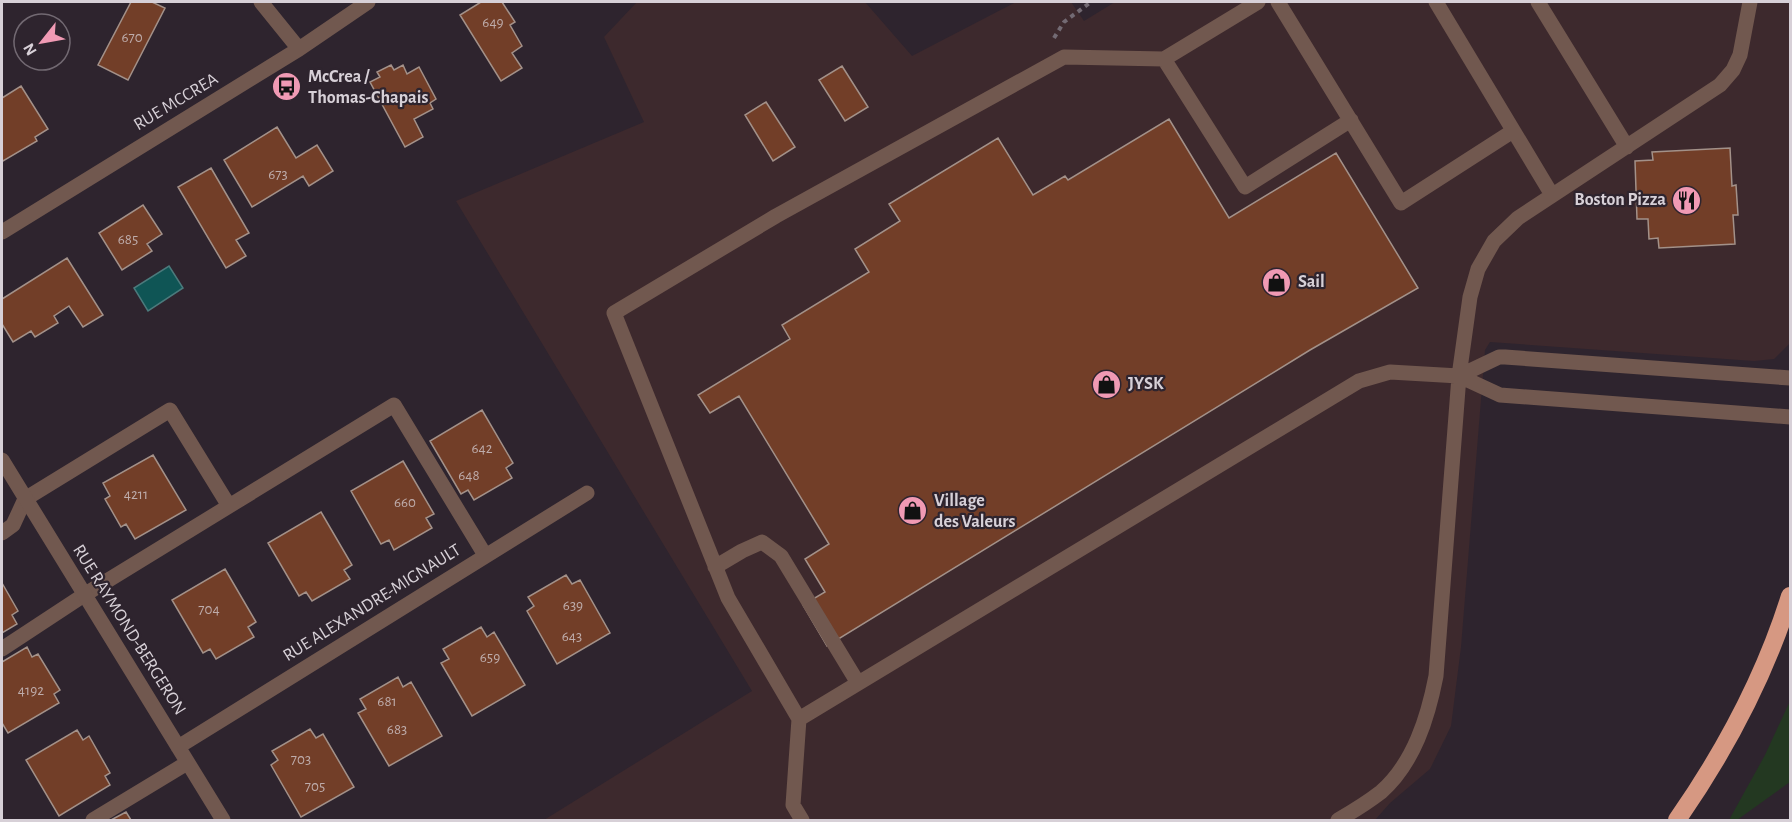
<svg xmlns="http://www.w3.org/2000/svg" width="1792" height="822" font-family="'Alegreya Sans',sans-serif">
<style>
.commercial{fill:#3d292d}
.green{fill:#233821}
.water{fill:#0f5555;stroke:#4b7a7c;stroke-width:1.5}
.building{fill:#723e28;stroke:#a39189;stroke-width:1.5}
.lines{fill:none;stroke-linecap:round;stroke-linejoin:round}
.path{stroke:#736a73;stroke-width:4;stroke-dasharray:4.5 4.5;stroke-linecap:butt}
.lane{stroke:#71584f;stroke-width:15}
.street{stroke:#71584f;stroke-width:15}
.highway{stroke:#d69882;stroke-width:18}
.labels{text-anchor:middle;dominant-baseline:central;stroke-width:4.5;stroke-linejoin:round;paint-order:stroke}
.number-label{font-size:15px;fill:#beacab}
.poi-label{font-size:18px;font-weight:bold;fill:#d7d0d7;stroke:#2e242e;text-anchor:start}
.street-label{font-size:18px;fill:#d7d0d7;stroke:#2e242e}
</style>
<rect width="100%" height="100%" fill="#2e242e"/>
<path class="commercial" d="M637,2h228l47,54 104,-54h55l13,19 31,-19h675v341l-16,16 -20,2 -264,-19 -5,8 -24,297 -10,79 -21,43 -40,34 -15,17h-831l208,-129 -296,-490 188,-79 -40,-85z"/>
<path class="green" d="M1790,701v81l-53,38h-8l36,-65z"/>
<path class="water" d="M169,266l14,22 -35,23 -14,-23z"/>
<path class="building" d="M131,2h21l13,6 -37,72 -30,-15z
M481,2h21l13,20 -5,3 12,21 -10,7 10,15 -21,13 -41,-66z
M391,65l3,5 9,-5 4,9 12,-7 17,32 -6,4 3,6 -19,10 9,18 -18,10 -35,-65 10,-5 -3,-5z
M842,66l26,41 -23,14 -26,-41z
M21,86l27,43 -13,8 2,4 -34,20 -1,-2v-61z
M766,102l29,45 -22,14 -28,-46z
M1169,119l60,99 107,-65 82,135 -108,62 -483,296 -24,-41 22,-13 -20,-33 24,-15 -90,-148 -29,17 -12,-18 92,-56 -8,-14 87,-53 -14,-23 45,-28 -11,-17 109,-66 35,57 32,-19 3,4z
M277,127l19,31 21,-13 16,26 -24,15 -6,-10 -51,31 -28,-47z
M1730,148l2,38 4,-1 2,30h-5l2,29 -76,4 -1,-10 -9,1 -1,-20h-11l-2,-58 18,-1 -1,-8z
M211,168l38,65 -13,7 10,16 -20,12 -48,-81z
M143,205l19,29 -15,10 5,7 -30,19 -23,-37z
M67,258l36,57 -20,12 -14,-21 -15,10 4,7 -23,14 -4,-6 -18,11 -11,-18v-25z
M482,410l31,53 -7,5 6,10 -38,22 -6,-10 -7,4 -31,-53z
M153,455l33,55 -51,29 -9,-15 -5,3 -16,-28 5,-3 -7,-13z
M403,461l31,53 -8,4 6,10 -38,22 -5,-10 -8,4 -30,-53z
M321,512l31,53 -8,5 6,9 -38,22 -6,-9 -7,4 -31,-53z
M225,569l31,53 -8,5 6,10 -38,22 -6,-10 -7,4 -31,-53z
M566,575l6,9 8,-4 30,53 -53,31 -30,-53 7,-5 -6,-9z
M2,583l16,28 -6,4 5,9 -15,9z
M481,627l6,10 7,-5 31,53 -53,31 -31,-53 8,-4 -6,-10z
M27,647l5,10 6,-3 22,36 -6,4 5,9 -51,30 -6,-10v-61z
M398,677l5,10 8,-5 31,54 -53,30 -31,-53 8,-4 -6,-10z
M310,729l6,9 7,-4 31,53 -53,30 -30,-52 7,-5 -6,-9z
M77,730l6,10 6,-4 21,37 -5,3 5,9 -51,31 -33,-56z
M126,812l5,8h-20z"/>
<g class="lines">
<path class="path" d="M1054,38l10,-16 27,-20"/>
<path class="lane" d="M1278,2l123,201 112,-72
M1436,2l116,193
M1538,2l89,145
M1164,59l81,128 106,-67
M1459,376l40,-19h6l285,21
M2,533l11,-8 12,-26 145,-89 59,96
M715,567l27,-16 20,-9 19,14 77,127
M2,649l82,-54 310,-190 91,150
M799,719l-71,-121 -114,-285 162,-97 288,-159 100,2 94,-57
M802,820l-9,-15 6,-86 560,-338 31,-9 69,4 41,19 290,22
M1338,820c14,-8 30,-18 43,-28 33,-29 47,-75 55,-116l23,-300 11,-79 8,-28 16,-28 24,-23 202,-133 13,-15 7,-15 10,-53"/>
<path class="street" d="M261,2l38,47
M2,232l297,-183 69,-47
M2,460l221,360
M178,747l409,-254
M93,820l94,-57"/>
<path class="highway" d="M1677,820c48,-69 88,-144 113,-224"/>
</g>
<defs>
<symbol id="bus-disc" viewBox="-11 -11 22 22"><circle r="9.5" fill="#f09ab4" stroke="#2e242e"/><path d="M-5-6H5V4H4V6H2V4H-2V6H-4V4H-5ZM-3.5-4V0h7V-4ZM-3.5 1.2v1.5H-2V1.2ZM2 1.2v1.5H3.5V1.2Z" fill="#111"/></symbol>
<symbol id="restaurant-disc" viewBox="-11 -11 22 22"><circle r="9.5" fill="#f09ab4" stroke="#2e242e"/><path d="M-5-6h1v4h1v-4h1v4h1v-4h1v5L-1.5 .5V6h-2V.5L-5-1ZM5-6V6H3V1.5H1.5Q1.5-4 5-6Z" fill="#111"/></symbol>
<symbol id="shop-disc" viewBox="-11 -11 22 22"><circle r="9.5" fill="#f09ab4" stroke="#2e242e"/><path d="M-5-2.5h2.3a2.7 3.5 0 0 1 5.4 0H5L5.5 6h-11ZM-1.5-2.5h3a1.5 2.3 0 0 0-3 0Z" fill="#111"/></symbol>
</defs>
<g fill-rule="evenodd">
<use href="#bus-disc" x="270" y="70" width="33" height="33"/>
<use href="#restaurant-disc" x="1670" y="184" width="33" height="33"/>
<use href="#shop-disc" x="1260" y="266" width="33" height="33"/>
<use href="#shop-disc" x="1090" y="368" width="33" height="33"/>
<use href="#shop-disc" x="896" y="494" width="33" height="33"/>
</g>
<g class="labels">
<g class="number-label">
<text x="493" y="22">649</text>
<text x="132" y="37">670</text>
<text x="278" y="174">673</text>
<text x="128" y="239">685</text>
<text x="482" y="448">642</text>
<text x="469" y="475">648</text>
<text x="136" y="494">4211</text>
<text x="405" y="502">660</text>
<text x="573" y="605">639</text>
<text x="209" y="609">704</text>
<text x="572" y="636">643</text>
<text x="490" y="657">659</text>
<text x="31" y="690">4192</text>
<text x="387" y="701">681</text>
<text x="397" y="729">683</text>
<text x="301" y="759">703</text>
<text x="315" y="786">705</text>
</g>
<g class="poi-label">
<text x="308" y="77">McCrea /<tspan x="308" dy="21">Thomas-Chapais</tspan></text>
<text x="1666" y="200" text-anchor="end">Boston Pizza</text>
<text x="1298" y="282">Sail</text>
<text x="1128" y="384">JYSK</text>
<text x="934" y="501">Village<tspan x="934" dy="21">des Valeurs</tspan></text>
</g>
<g class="street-label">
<text transform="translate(176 102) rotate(-31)">RUE MCCREA</text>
<text transform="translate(372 603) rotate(-32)">RUE ALEXANDRE-MIGNAULT</text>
<text transform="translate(129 630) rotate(58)">RUE RAYMOND-BERGERON</text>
</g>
</g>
<rect width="1792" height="822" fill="none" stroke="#d7d0d7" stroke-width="6"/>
<g transform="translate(42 42) rotate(239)"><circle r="28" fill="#2e242e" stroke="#726972" stroke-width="1.5"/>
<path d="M0-4.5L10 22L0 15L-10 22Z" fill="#f09ab4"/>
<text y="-9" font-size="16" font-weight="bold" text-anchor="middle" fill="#d7d0d7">N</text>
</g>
</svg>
